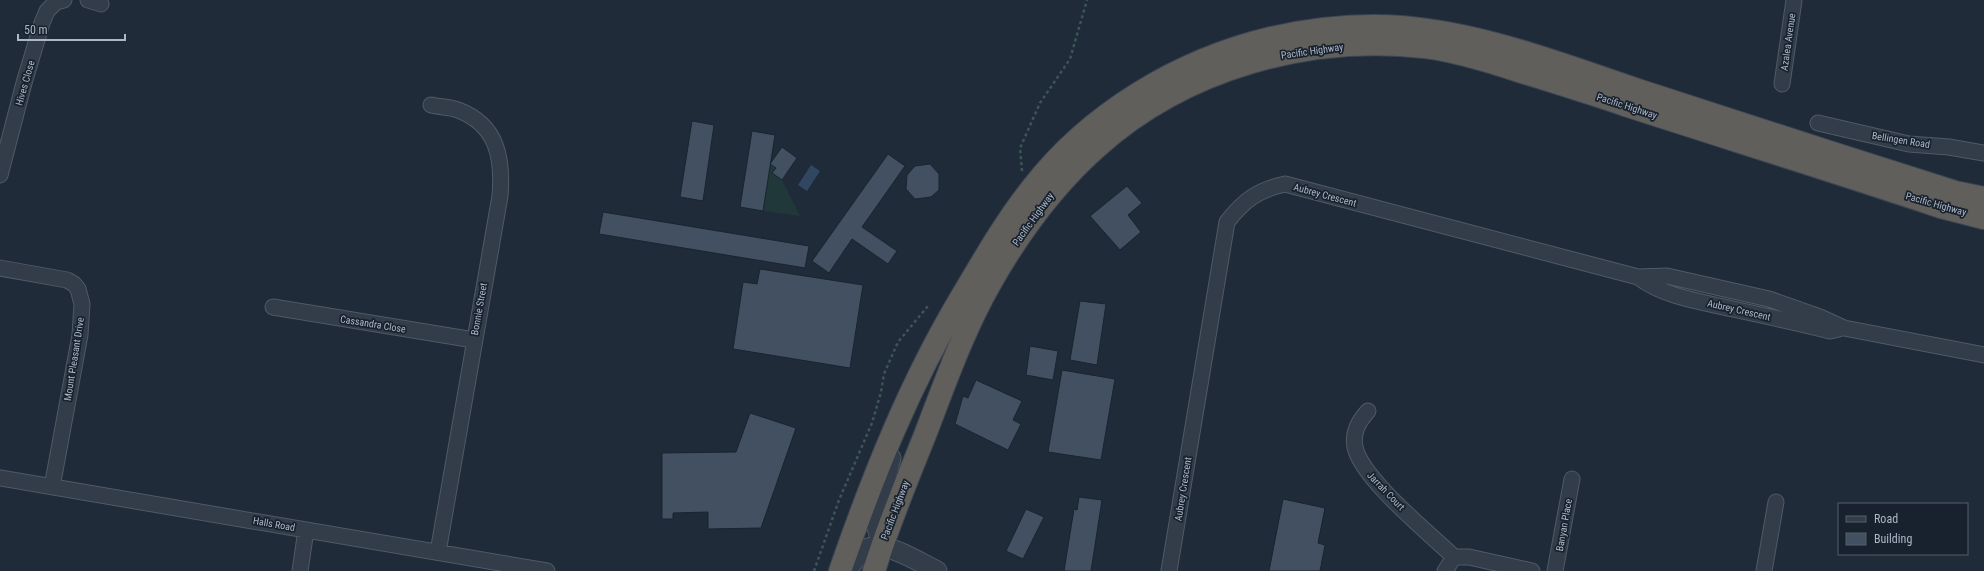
<svg xmlns="http://www.w3.org/2000/svg" width="1984" height="571" font-family="'Roboto Condensed',sans-serif">
<style>
.green{fill:#21383a}
.water{fill:#314761}
.building{fill:#425061;stroke:#1a2430}
.lines{fill:none;stroke-linecap:round;stroke-linejoin:round}
.minor-casing{stroke:#505a67;stroke-width:17}
.tertiary-casing{stroke:#505a67;stroke-width:21}
.trunk-casing{stroke:#3d4754;stroke-width:24}
.path{stroke:#3e5557;stroke-width:2.5;stroke-dasharray:3 3;stroke-linecap:butt}
.minor{stroke:#323d49;stroke-width:15}
.tertiary{stroke:#323d49;stroke-width:19}
.trunk{stroke:#605f5c;stroke-width:22}
.labels{text-anchor:middle;dominant-baseline:central;stroke-width:3.5;stroke-linejoin:round;paint-order:stroke}
.street-label{font-size:10px;fill:#adb7c6;stroke:#18222e}
</style>
<rect width="100%" height="100%" fill="#1f2b39"/>
<path class="green" d="M770,164l6,4 -4,5 10,7 18,36 -37,-5z"/>
<path class="water" d="M811,165l9,6 -13,20 -9,-6z"/>
<path class="building" d="M692,121l22,4 -11,76 -23,-4z
M752,131l23,4 -12,76 -23,-4z
M782,147l15,11 -15,22 -10,-7 4,-5 -6,-4z
M888,154l17,12 -43,61 35,24 -9,13 -36,-25 -23,34 -17,-12z
M930,164l9,10v16l-8,7 -16,2 -9,-10 1,-14 8,-9z
M1127,186l15,17 -14,12 13,17 -21,18 -30,-34z
M603,212l206,34 -4,22 -206,-34z
M760,269l103,16 -13,83 -117,-19 10,-67 14,2z
M1080,301l26,3 -9,61 -27,-5z
M1030,346l28,5 -5,29 -27,-5z
M1062,370l53,9 -14,81 -53,-8z
M976,380l46,21 -9,19 8,4 -13,26 -53,-26 8,-28 5,2z
M750,413l46,15 -35,100 -53,1v-17l-35,1v6h-11v-66l74,-1z
M1079,497l23,3 -11,71h-27l10,-62 3,1z
M1283,499l42,9 -7,35 7,2 -5,26h-51z
M1026,509l18,8 -21,42 -17,-8z"/>
<g class="lines">
<defs>
<path id="minor" d="M88,0l13,4
M1782,84l12,-84
M431,105c9,2 19,2 27,5 40,15 45,49 42,86l-62,356
M1818,123l91,21 40,3 35,6
M0,175l24,-92 18,-60 5,-12 9,-9 8,-2
M0,268l67,12 7,4 4,5 4,15 -2,31 -28,152
M1638,277c26,20 64,25 95,32 33,7 65,14 97,22l9,-2
M273,307l201,33
M1368,411c-9,10 -16,21 -13,36 6,31 74,86 99,110
M0,478l547,93
M1454,557h15l63,14
M300,571l6,-41
M1169,571l58,-349c17,-22 31,-32 58,-38l353,93 29,-1 102,23 51,18 24,11 140,27
M1445,571l9,-14
M1555,571l17,-92
M1764,571l12,-69"/>
<path id="tertiary" d="M882,546l-7,-26 16,-62
M846,571c7,-8 13,-18 22,-23 17,-8 53,15 69,23"/>
<path id="trunk" d="M840,571c33,-95 70,-188 122,-275 22,-37 43,-74 70,-108 58,-75 147,-128 239,-150 52,-12 110,-16 164,-7 67,10 141,38 206,60 105,34 209,68 314,101l29,6
M874,571c14,-46 33,-91 51,-136 20,-52 38,-104 66,-153 28,-49 63,-97 106,-135 88,-79 212,-113 328,-100 32,4 64,14 94,24 35,11 71,22 106,34 105,34 211,67 316,102l43,11"/>
</defs>
<use href="#minor" class="minor-casing"/>
<use href="#tertiary" class="tertiary-casing"/>
<use href="#trunk" class="trunk-casing"/>
<path class="path" d="M1022,171l-2,-23 20,-45 30,-44 17,-59
M814,571l25,-71 33,-77 9,-31 3,-18 14,-32 30,-36"/>
<use href="#minor" class="minor"/>
<use href="#tertiary" class="tertiary"/>
<use href="#trunk" class="trunk"/>
</g>
<g class="labels">
<g class="street-label">
<text transform="translate(1788 42) rotate(-82)">Azalea Avenue</text>
<text transform="translate(1312 51) rotate(-8)">Pacific Highway</text>
<text transform="translate(25 83) rotate(-74)">Hives Close</text>
<text transform="translate(1627 106) rotate(18)">Pacific Highway</text>
<text transform="translate(1901 140) rotate(9)">Bellingen Road</text>
<text transform="translate(1325 195) rotate(15)">Aubrey Crescent</text>
<text transform="translate(1936 204) rotate(16)">Pacific Highway</text>
<text transform="translate(1033 219) rotate(-54)">Pacific Highway</text>
<text transform="translate(479 309) rotate(-80)">Bonnie Street</text>
<text transform="translate(1739 310) rotate(13)">Aubrey Crescent</text>
<text transform="translate(373 324) rotate(9)">Cassandra Close</text>
<text transform="translate(74 359) rotate(-81)">Mount Pleasant Drive</text>
<text transform="translate(1183 489) rotate(-81)">Aubrey Crescent</text>
<text transform="translate(1386 491) rotate(46)">Jarrah Court</text>
<text transform="translate(895 510) rotate(-69)">Pacific Highway</text>
<text transform="translate(274 524) rotate(10)">Halls Road</text>
<text transform="translate(1564 525) rotate(-80)">Banyan Place</text>
</g>
</g>
<rect x="1838" y="503" width="130" height="52" fill="#18222e" stroke="#545e6b"/>
<rect x="1846" y="516" width="20" height="6" fill="#323d49" stroke="#545e6b"/>
<text x="1874" y="523" font-size="12" fill="#adb7c6">Road</text>
<rect x="1846" y="533" width="20" height="12" fill="#425061" stroke="#545e6b"/>
<text x="1874" y="543" font-size="12" fill="#adb7c6">Building</text>
<path d="M18 34v6h107v-6" fill="none" stroke="#adb7c6" stroke-width="2"/>
<text x="24" y="34" font-size="12" fill="#adb7c6" stroke="#18222e" stroke-width="3" paint-order="stroke">50 m</text>
</svg>
